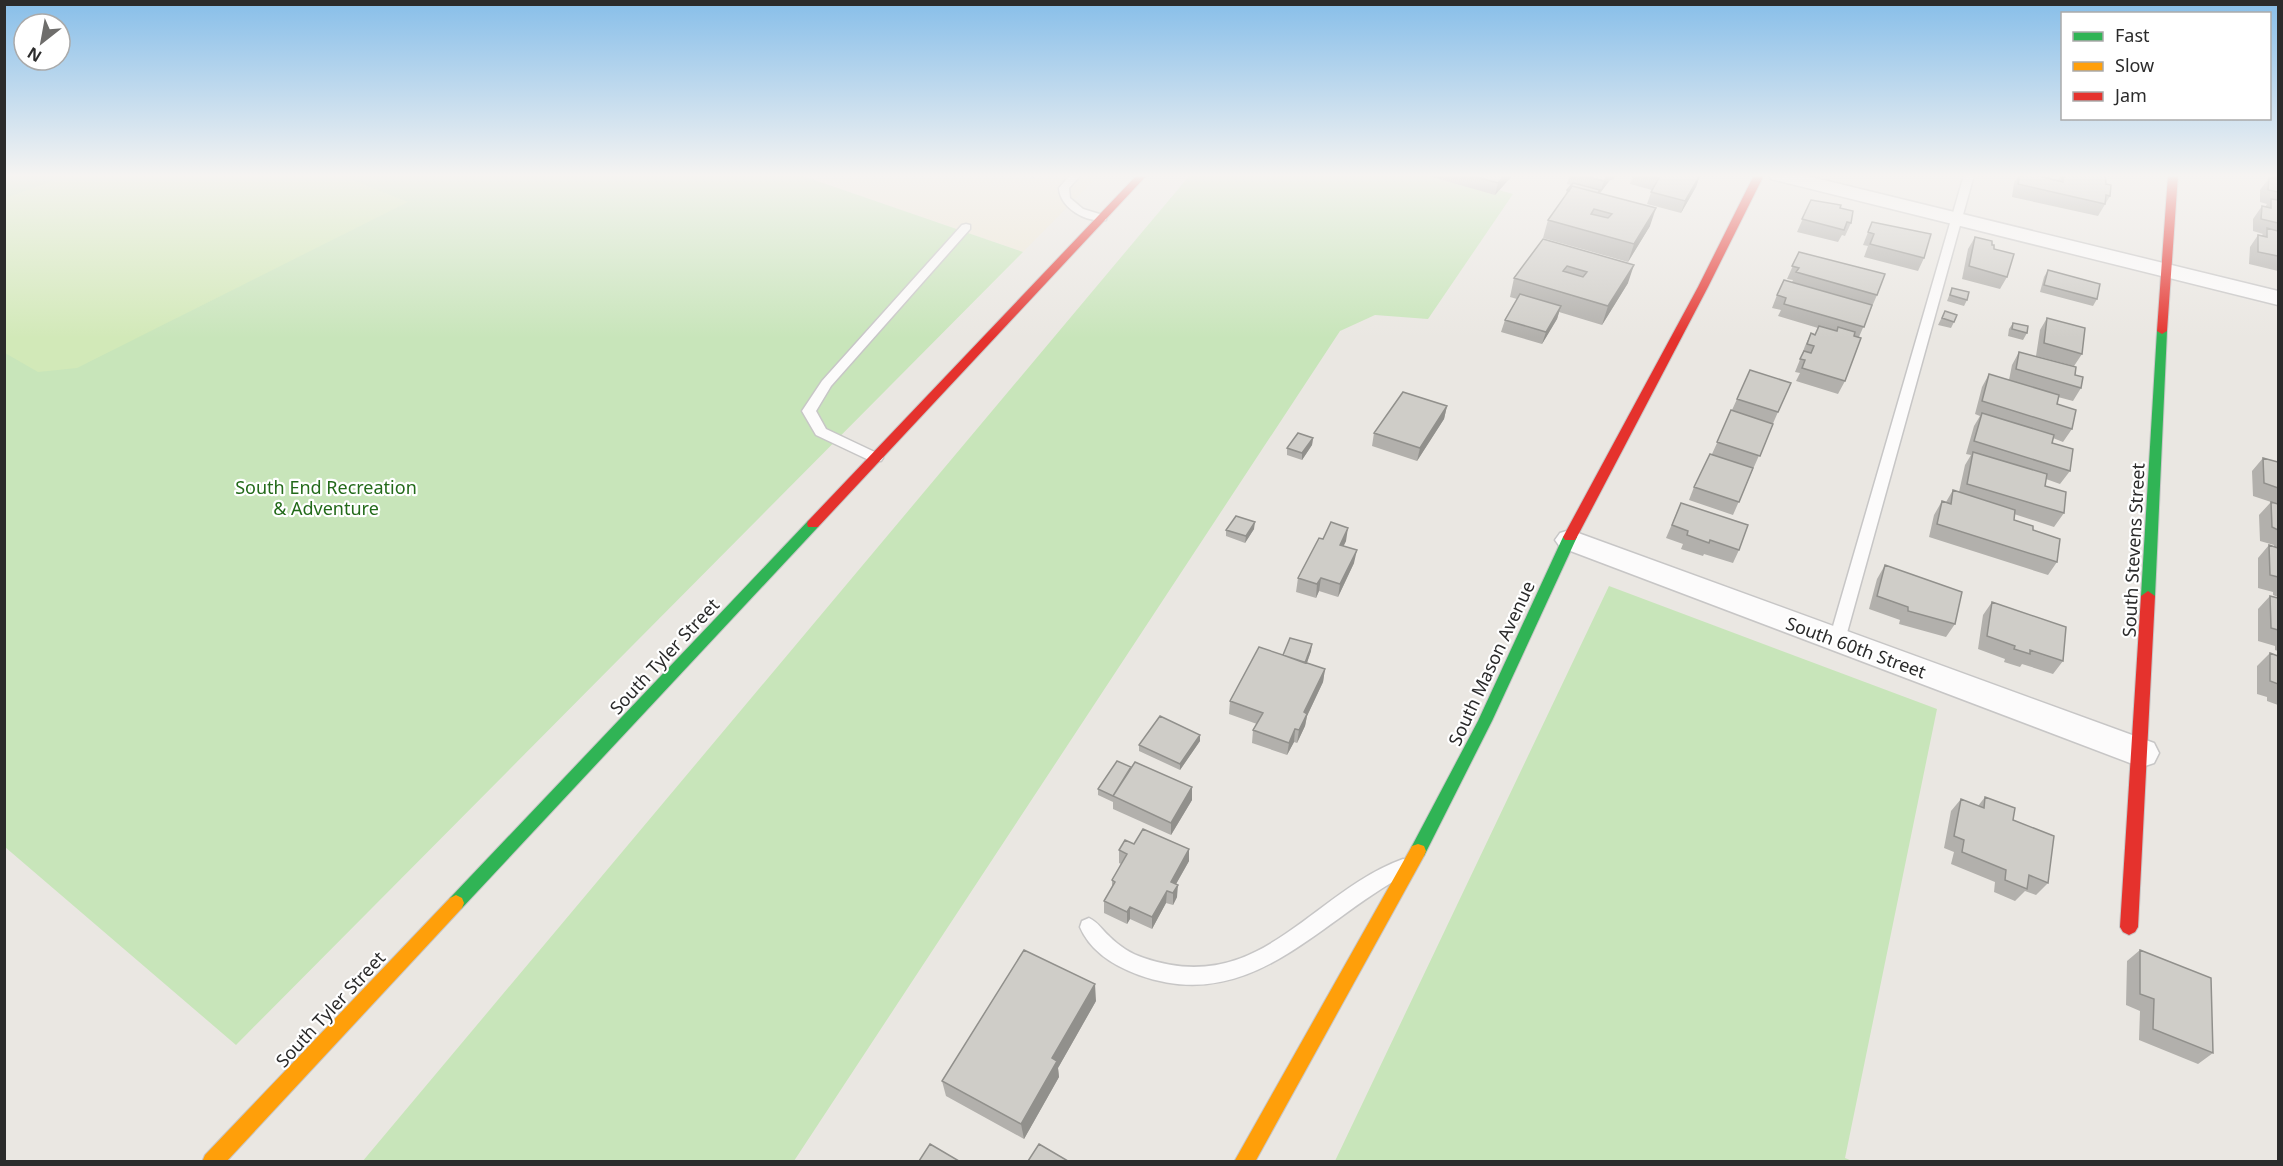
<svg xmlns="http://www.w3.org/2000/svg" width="2283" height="1166" font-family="'Noto Sans',sans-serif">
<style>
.education{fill:#ede7d6}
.green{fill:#c8e5ba}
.pitch{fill:#d2e9b8}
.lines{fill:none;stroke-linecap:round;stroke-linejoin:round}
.lane-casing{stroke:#c7c6c6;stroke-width:3}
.street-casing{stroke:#c7c6c6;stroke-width:3}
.fast-casing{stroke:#c7c6c6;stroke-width:2}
.slow-casing{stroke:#c7c6c6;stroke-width:2}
.jam-casing{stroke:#c7c6c6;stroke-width:2}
.path{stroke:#c8c8c7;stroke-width:3;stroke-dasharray:4 2;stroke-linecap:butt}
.lane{fill:#fcfbfb;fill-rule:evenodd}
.street{fill:#fcfbfb;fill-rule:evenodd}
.fast{fill:#30b455;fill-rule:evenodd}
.slow{fill:#ff9f0a;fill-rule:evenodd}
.jam{fill:#e5322d;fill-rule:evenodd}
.wall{fill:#b2b0ac}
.shaded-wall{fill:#91908c}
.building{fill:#cfcdc8;stroke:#91908c;stroke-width:1.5;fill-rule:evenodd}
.labels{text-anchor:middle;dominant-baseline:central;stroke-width:4.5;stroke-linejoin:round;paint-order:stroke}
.park-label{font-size:18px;fill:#236a1a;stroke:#fff}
.street-label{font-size:18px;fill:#2b2b2b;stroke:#fff}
</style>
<rect width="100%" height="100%" fill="#eae7e2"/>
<path class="education" d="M800,175h299l-76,77z"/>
<path class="green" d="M5,175h795l223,77 -787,793 -231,-198z
M1190,175h256l67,19 -85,125 -53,-4 -35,16 -546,830 -432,1z
M1609,586l328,123 -92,449 7,3h-517z"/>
<path class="pitch" d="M70,175h270l68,27 -331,166 -39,4 -33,-19v-155z"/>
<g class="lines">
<defs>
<path id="lane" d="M1070,175h11l-12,13 1,10 13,11 23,7v4c-20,3 -46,-12 -47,-32z
M1964,175h10l-129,465 -2,4h-12l-2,-4z
M966,224l4,1v4l-139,157 -15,25 10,18 55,26 2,3 -2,3h-10l-55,-26 -14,-24 20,-30 140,-156z
M1403,859l6,2 3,6 -3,6c-89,45 -156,143 -270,102 -25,-9 -49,-24 -59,-48l2,-6 7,-3c9,4 13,12 20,18 10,10 22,18 35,22 116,40 166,-65 259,-99z"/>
<path id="street" d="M1768,175h35l475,116v14l-507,-126z
M1570,530l584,213 5,10 -5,10 -12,4 -12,-4 -570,-216 -5,-7 5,-7z"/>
<path id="fast" d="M2162,328l5,3 -12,265 -7,5 -7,-5 16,-265z
M813,520l5,1 1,3 -1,3 -356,381 -6,3 -6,-3 -2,-5 2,-5 358,-377z
M1570,532l7,5 -85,184 -68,135 -6,2 -6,-2 -2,-5 2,-5 66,-125 85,-184z"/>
<path id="slow" d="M1418,844l6,2 2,5 -2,5 -169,306h-21l178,-316z
M456,895l6,3 2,5 -2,5 -236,254h-24l3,-7 245,-257z"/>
<path id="jam" d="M1137,175h10l-329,352h-10l-1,-3 1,-3z
M1754,175h10l-56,112 -131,250 -2,3h-10l-2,-3 135,-250z
M2168,175h10l-11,156 -5,3 -5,-3z
M2148,591l7,5 -17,331 -3,5 -6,3 -6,-3 -3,-5 21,-331z"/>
</defs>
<use href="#lane" class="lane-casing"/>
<use href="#street" class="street-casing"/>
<use href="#fast" class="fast-casing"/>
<use href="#slow" class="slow-casing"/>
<use href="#jam" class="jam-casing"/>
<path class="path" d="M1031,178l3,-3"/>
<use href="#lane" class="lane"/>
<use href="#street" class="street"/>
<use href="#fast" class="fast"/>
<use href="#slow" class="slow"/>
<use href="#jam" class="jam"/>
</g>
<path class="wall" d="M1432,175h79v2l-16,18 -63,-18z
M1566,175h51l-4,5h-3l-10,13 50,33 -22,36 -85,-24 5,-18 17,-24 2,-6 4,-5 -4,-1 2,-8z
M1633,175h67l-4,12 -15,26 -34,-9 5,-14 -22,-6z
M2019,175h17l22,5 3,-5h44l1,9 4,12 -12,20 -86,-19 2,-14z
M2274,175h4v96l-29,-7 1,-17 8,-12h4l1,-1 -10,-3v-12l9,-13 3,1 2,-3 -7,-2v-12l9,-12h3z
M1811,200l29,8 11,15 -6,13 -3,-1 -4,7 -41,-10z
M1872,222l52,36 -6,13 -54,-14 4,-11 -5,-1z
M1975,237l17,8 15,32 -7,12 -38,-10 6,-30z
M1543,239l85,44 -26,42 -43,-13 -2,7 -15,25 -41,-12 4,-12 12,-21 -7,-2 4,-19z
M1799,252l78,43 -18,42 -14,44 -7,13 -42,-13 4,-8 -5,-1 6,-15 4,-11 6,-13 4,1 3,-6 -40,-12 3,-6 -9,-2 5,-13 15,-13 1,-2 -6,-1z
M2048,270l49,29 -4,7 -53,-14 4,-15z
M1952,288l15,12 -3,6 -17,-5z
M1945,311l9,11 -3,6 -13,-3z
M2047,318l35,36 -8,12 -38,-10 4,-26z
M2013,323l14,10 -4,7 -15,-4 1,-7z
M2019,352l56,23 6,13 -8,13 -15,-4 -1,7 15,25 -9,13 -10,-4 -1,5 18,28 -10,13 -14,-5 -1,7 19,27 -10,14 -40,-13v6l19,10 24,32 -9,13 -119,-38 5,-22 8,-14 4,1 7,-12 6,2 6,-27 6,-10 -5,-1 8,-28 6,-10 -5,-2 7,-27 7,-13 20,6 3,-15z
M1737,399l41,13 -45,103 -44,-15 5,-13 18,-33z
M1447,406l-3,13 -27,42 -45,-15 2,-13z
M1313,438l-1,7 -10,15 -15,-5v-7z
M2263,458l14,4 1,-2v137l-5,-2v-3l-15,-4v-30l11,-13 5,2v-2l-14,-4 -1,-26 12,-13 -18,-6 -1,-25z
M1681,503l58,47 -6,13 -29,-9 -1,2 -22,-7 2,-5 -17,-6z
M1254,529l-9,14 -19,-7v-6z
M1323,539l23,2 -3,5 11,17 -16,34 -19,-6 -3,7 -20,-6 2,-14z
M1885,565l70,59 -9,13 -47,-13 1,-4 -31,-11 8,-30z
M2270,596l8,2v53l-3,-1v-4l-17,-5v-32z
M1992,602l71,59 -10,13 -31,-10 -2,3 -16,-5 1,-3 -27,-10 5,-34z
M1311,651l-4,12 18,6 -2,13 -16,34 -2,10 -8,17 -3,-1 -7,13 -35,-12 1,-13 4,-6 -28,-10 1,-13 53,-46z
M2270,653l8,3v49l-11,-4v-4l-10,-3v-28z
M1200,735v6l-20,29 -41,-19v-6z
M1098,789l94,11 -21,35 -58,-26v-7l-15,-7z
M1985,797l28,23 35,63 -12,12 -11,-4 -10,10 -21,-9 1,-10 -44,-18 3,-12 -10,-4 7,-37 10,-12 17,7z
M1134,844l55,5v12l-13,23 1,13 -4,8 -7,-2 -14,26 -22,-10 -3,5 -23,-11v-12l8,-14v-7l9,-16 -2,-1v-13z
M2140,950l73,103 -15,11 -59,-24 1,-29 -14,-6 1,-44z
M1096,1001l-38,67 1,9 -35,62 -78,-43 -4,-15z"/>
<path class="shaded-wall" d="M1505,175h6v2l-16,18 3,-12z
M1608,175h3l-1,5 -10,13 4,-12z
M1700,175l-4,12 -15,26 4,-12z
M1656,208l-6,18 -22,36 6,-18z
M1634,265l-6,18 -26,42 6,-19z
M1561,306l-4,13 -15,25 4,-12z
M1447,406l-3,13 -27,42 3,-13z
M1313,438l-1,7 -10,15v-7z
M1255,522l-1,7 -9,14 1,-7z
M1348,528l-2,13 -8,17 2,-13z
M1357,550l-3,13 -16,34 2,-13z
M1321,578l-2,13 -3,7 1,-14z
M1312,644l-1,7 -7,20 1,-7z
M1325,669l-2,13 -16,34 -2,10 -8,17 2,-13 5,-18z
M1295,729l-1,13 -7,13 2,-12z
M1200,735v6l-20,29v-6z
M1192,787v13l-21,35v-12z
M1189,849v12l-18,32v-11z
M1178,885l-1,12 -4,8v-12z
M1167,891l-1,12 -14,26v-12z
M1130,907v12l-3,5v-12z
M1095,984l1,17 -38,67 1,9 -35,62 -3,-15 31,-66z"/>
<path class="building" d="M1469,175h36l-7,8z
M1580,175h28l-4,6z
M1645,175h55l-15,26 -34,-9 8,-14z
M2020,175h16l27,7 1,-7h41l1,9 5,1 -1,11 -4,-1 -1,9 -87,-20z
M2277,175h1v17l-10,-2 1,-12 8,1z
M1573,183l27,7 -2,3 -26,-7 -3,5 -2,-1z
M1572,186l84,22 -22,36 -86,-24zM1594,209l18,5 -4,4 -17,-4z
M2271,199l7,1v23l-17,-4 1,-13 9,2z
M1811,200l30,5 -1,3 13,3 -2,12 -4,-1 -3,8 -42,-11z
M1872,222l59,12 -7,24 -54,-14 4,-10 -6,-2z
M2267,228l11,3v25l-20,-4v-17l9,2z
M1975,237l17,4v4h2v4l20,5 -7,23 -38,-11z
M1543,239l91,26 -26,41 -94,-28zM1567,266l20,6 -4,5 -20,-6z
M1799,252l86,22 -8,21 -81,-23 3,-4 -7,-2z
M2048,270l52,14 -3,15 -53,-14z
M1784,280l88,25 -8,22 -80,-23 2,-6 -9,-3z
M1952,288l17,4 -2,8 -17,-5z
M1520,294l41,12 -15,26 -41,-12z
M1945,311l12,4 -3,7 -12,-4z
M2047,318l38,10 -3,26 -38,-11z
M2013,323l15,3 -1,7 -15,-4z
M1819,326l18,5 1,-4 17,5 -1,4 7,2 -16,43 -43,-13 3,-8 -5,-1 4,-8 7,2 3,-7 -7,-2 4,-11 4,2z
M2019,352l57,15 -1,8 8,2 -2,11 -65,-19z
M1750,370l41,13 -13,29 -41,-13z
M1989,374l70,21 -2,9 19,6 -4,19 -90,-28z
M1403,392l44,14 -27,42 -46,-15z
M1731,410l42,14 -13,32 -43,-14z
M1982,413l72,22 -2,8 21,6 -3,22 -96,-30z
M1298,433l15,5 -11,15 -15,-5z
M1973,452l74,22 -2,12 21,6 -2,21 -97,-29z
M1710,454l43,14 -14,34 -45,-15z
M2263,458l15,4v26l-14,-5z
M1953,490l62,20 -1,10 19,6v4l27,9 -3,23 -120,-38 5,-23 9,3z
M2271,502l7,2v26l-6,-3z
M1681,503l67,22 -9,25 -29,-10 -1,3 -22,-8 1,-4 -16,-6z
M1236,516l19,6 -9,14 -20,-6z
M1331,522l17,6 -8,17 17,5 -17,34 -19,-6 -4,6 -19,-6 21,-40 4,1z
M2269,545l9,3v29l-8,-2z
M1885,565l77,27 -7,32 -47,-13v-4l-31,-11z
M2270,596l8,2v32l-7,-2z
M1992,602l74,25 -3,34 -33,-11v4l-16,-5 1,-3 -28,-10z
M1290,638l22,6 -7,19 -22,-8z
M1259,647l66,22 -21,43 3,2 -8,16 -4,-1 -6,14 -36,-13 10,-17 -33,-12z
M2270,653l8,3v28l-8,-3z
M1160,716l40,19 -20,29 -41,-19z
M1117,761l14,6 -18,29 -15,-7z
M1135,762l57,25 -21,36 -58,-27z
M1985,797l30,11 -2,12 41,16 -6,47 -19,-8 -2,14 -22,-9 1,-10 -44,-18 2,-12 -10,-4 7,-37 23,9z
M1143,829l46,20 -18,33 7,3 -5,8 -6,-2 -15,26 -22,-10 -3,5 -23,-11 11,-19 -3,-2 15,-26 -8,-4 6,-10 9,4z
M1024,950l71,34 -43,74 5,3 -36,63 -79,-43z
M2140,950l71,28 2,75 -60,-24 1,-30 -14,-5z
M930,1144l29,17h-40z
M1039,1144l29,17h-40z"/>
<linearGradient id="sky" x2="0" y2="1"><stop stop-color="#87bee9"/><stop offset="0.52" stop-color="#f6f4f2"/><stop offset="1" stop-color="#f6f4f2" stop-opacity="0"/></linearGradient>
<rect width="2283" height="338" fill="url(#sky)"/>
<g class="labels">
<g class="park-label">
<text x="326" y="487">South End Recreation<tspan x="326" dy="21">&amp; Adventure</tspan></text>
</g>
<g class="street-label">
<text transform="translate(2133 550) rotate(-87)">South Stevens Street</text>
<text transform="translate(1856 647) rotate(20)">South 60th Street</text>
<text transform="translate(664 656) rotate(-47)">South Tyler Street</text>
<text transform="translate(1491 663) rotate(-65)">South Mason Avenue</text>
<text transform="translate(330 1009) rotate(-47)">South Tyler Street</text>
</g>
</g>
<rect width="2283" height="1166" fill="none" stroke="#2b2b2b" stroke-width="12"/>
<rect x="2061" y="12" width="210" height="108" fill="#ffffff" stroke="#aaaaaa" stroke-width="1.5"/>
<rect x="2073" y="32" width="30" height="9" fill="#30b455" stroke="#aaaaaa" stroke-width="1.5"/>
<text x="2115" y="42" font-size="18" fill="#2b2b2b">Fast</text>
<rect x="2073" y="62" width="30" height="9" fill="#ff9f0a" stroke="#aaaaaa" stroke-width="1.5"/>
<text x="2115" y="72" font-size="18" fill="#2b2b2b">Slow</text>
<rect x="2073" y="92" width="30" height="9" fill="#e5322d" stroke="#aaaaaa" stroke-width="1.5"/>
<text x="2115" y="102" font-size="18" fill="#2b2b2b">Jam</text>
<g transform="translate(42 42) rotate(211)"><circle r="28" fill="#ffffff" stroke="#aaaaaa" stroke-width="1.5"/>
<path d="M0-4.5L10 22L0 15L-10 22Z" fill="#6e6d6b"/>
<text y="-9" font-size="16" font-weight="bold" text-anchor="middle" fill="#2b2b2b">N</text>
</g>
</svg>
